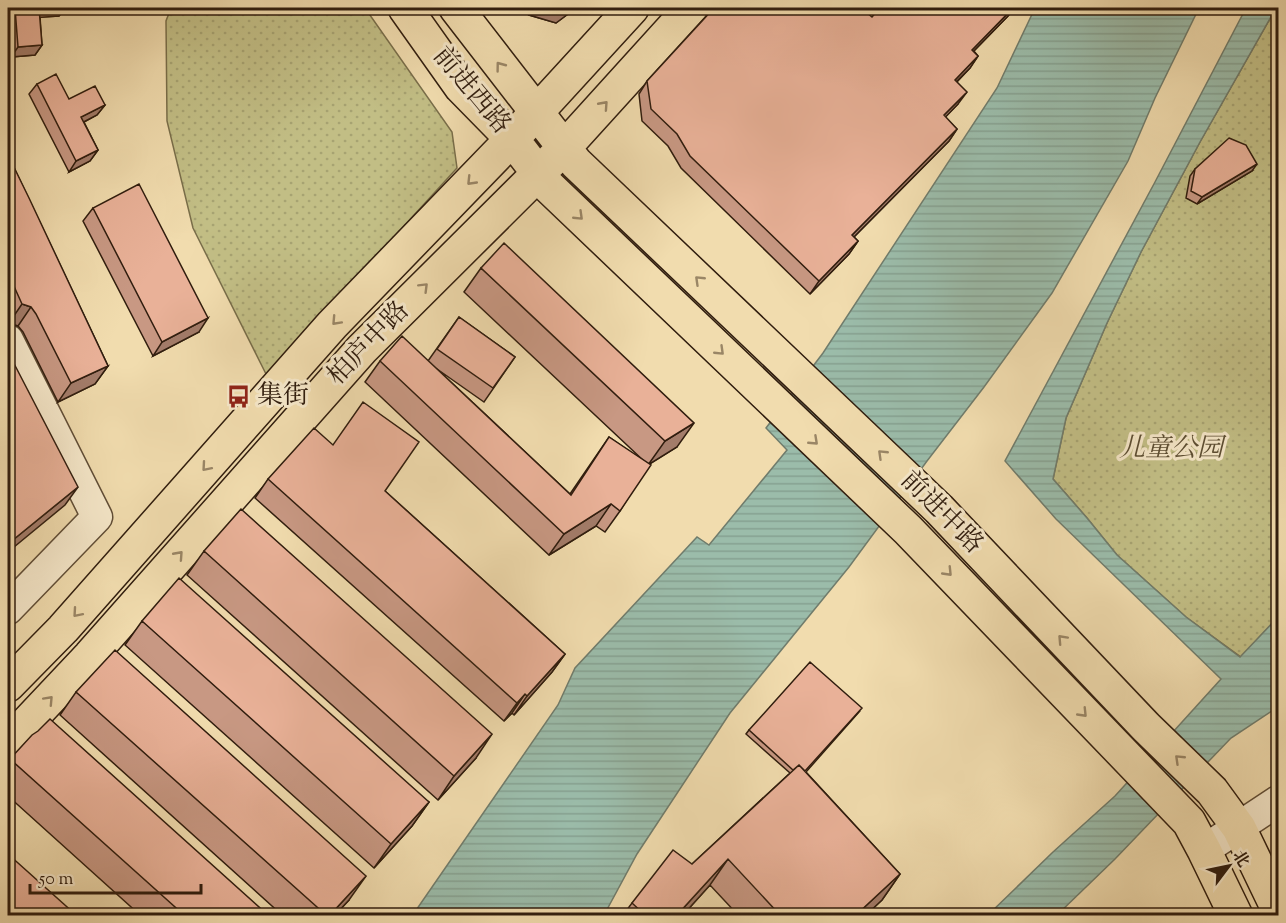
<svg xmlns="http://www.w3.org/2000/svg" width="1286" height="923" font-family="'Sorts Mill Goudy','Noto Serif SC',serif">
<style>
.green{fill:url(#green-dots);stroke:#796e4a;stroke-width:1.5}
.water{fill:url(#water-rules);stroke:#707c6c;stroke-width:1.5}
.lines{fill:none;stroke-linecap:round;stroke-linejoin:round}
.minor-casing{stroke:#604d36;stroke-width:33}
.major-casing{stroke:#301d0e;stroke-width:36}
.minor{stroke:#f6e8ca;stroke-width:30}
.major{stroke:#f1dcae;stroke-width:33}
.wall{fill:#c89883;stroke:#301d0e;stroke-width:1.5}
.shaded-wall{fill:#a37c6a;stroke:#301d0e;stroke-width:1.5}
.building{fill:#e9b198;stroke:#301d0e;stroke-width:1.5}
.oneway{stroke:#9a8666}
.labels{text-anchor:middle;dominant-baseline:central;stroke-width:6;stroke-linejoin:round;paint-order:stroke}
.street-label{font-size:26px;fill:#301d0e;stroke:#f6e8ca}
.poi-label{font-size:26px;fill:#301d0e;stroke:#f6e8ca;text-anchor:start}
.park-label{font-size:26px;font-style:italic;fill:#5c4d32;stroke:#f6e8ca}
</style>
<defs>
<pattern id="green-dots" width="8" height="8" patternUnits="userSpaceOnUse" patternTransform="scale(1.5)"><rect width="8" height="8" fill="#c2be85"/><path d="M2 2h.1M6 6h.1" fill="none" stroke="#a7a372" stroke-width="1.8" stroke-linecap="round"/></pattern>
<pattern id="water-rules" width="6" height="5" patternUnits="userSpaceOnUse" patternTransform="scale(1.5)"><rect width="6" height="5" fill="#9bbcaa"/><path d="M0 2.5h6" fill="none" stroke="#86a191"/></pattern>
</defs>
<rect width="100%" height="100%" fill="#f1dcae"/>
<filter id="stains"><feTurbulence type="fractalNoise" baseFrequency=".00333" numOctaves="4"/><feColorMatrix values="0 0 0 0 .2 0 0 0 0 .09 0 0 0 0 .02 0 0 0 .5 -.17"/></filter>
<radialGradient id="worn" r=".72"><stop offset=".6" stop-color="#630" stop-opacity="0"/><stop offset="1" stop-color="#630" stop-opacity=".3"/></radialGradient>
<path class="green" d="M171,8h194l87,124 5,36 -190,208 -74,-148 -26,-107 -1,-100z
M1276,8h2v609l-37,40 -55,-40 -69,-62 -30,-37 -34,-39 13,-61 41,-95 34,-71 59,-110z"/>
<path class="water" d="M1035,8h164l-44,90 -27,63 -76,132 -68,94 -57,74 -78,106 -119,146 -93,141 -33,61 -192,1 146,-211 17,-37 122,-131 12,8 78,-95 -21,-22 57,-75 174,-265z
M1246,8h30l-76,134 -59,110 -34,71 -41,95 -13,61 34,39 30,37 69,62 54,40 38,-40v90l-47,31 -116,121 -58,56 -70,1 66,-64 62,-56 106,-117 -165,-160 -51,-58 150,-279z"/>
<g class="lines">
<defs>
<path id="minor" d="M8,340l89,177 -89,92
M1204,850l74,-49"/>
<path id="major" d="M405,8l56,79 51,52 37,48 359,343 281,292 15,28 32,66
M456,8l120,155 363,346 207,218 66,64 27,37 39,81
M8,685l55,-56 269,-304 180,-186 120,-131
M8,742l16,-16 66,-70 272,-307 202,-201 127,-140"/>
</defs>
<use href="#minor" class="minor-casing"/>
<use href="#major" class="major-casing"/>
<use href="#minor" class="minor"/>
<use href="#major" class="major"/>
</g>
<path class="wall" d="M8,8h57l-6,8 -19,1 2,28 -7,10 -24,2 -3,-38z
M517,8h59l-20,15 -27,-8z
M713,8h148l11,9 8,-9h134l-6,8 -34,35 4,5 -8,12 -13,14 1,22 -13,13 12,12 -8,12 -95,96 4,4 -9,13 -39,40 -129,-126 -13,-22 -26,-25 -3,-27 8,-13 61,-67z
M37,84l32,15 36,6 -8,10 -13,7 14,28 -8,11 -21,11 -40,-78z
M8,155l100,211 -13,18 -37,18 -35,-70 -5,-6 -9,-3 -1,-4z
M1195,169l57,2 -55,33 -11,-6 4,-22z
M93,208l106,124 -46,24 -70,-135z
M481,268l196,179 -28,17 -29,47 -15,21 -9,-6 -47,29 -184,-173 15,-21h48l31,-44 56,40 -31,45 -47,-33 133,125 39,-57 36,25 -181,-170z
M268,479l117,12 180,163 -13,18 -38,43 -2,-2 -8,8 -249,-223z
M204,551l272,207 -38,42 -251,-225z
M142,621l287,181 -17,24 -38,42 -249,-223z
M76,692l273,208 -14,15h-53l-222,-200z
M859,712l-53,60 94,102 -18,26 -16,15h-128l-28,-30 -27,30h-60l9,-12 60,-39 98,-91 -44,-39 3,-4z
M10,759l258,156h-128l-132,-119v-33z"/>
<path class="shaded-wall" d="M39,8h26l-6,8 -27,2z
M535,8h41l-20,15 -27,-8z
M1013,8h1l-6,8 -45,46 9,-12z
M42,45l-7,10 -24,2 7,-10z
M978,56l-8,12 -24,24 9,-12z
M967,92l-9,12 -23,24 9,-13z
M105,105l-8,10 -23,12 7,-10z
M957,129l-8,12 -106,107 9,-13z
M98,150l-8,11 -21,11 7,-11z
M1257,164l-5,7 -55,33 5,-7z
M858,241l-9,13 -39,40 9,-13z
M22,304l9,3 -13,19 -9,-3z
M208,318l-9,14 -46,24 9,-14z
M108,366l-13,18 -37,18 13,-19z
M694,423l-17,24 -29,18 17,-24z
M78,487l-13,18 -57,47v-8z
M611,504l-15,22 -47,29 15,-21z
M565,654l-13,18 -38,43 13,-19z
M525,694l-13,19 -8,8 13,-18z
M492,734l-16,24 -38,42 16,-24z
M429,802l-17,24 -38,42 17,-24z
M728,859l-18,26 -27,30h-6z
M900,874l-18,26 -16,15h-10z
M366,876l-17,24 -14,15h-5z"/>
<path class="building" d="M15,8h24l3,37 -24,2z
M558,8h10l-2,2z
M714,8h147l11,9 8,-9h133l-41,42 6,6 -23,24 12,12 -23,23 13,14 -105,106 6,6 -39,40 -129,-125 -13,-22 -26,-25 -4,-28z
M56,74l13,25 26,-13 10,19 -24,12 17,33 -22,11 -39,-77z
M1229,138l17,7 11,19 -55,33 -11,-6 4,-22z
M8,155l21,43 79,168 -37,17 -35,-69 -5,-7 -9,-3 -14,-31z
M139,184l69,134 -46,24 -69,-134z
M504,243l190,180 -29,18 -184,-173z
M459,317l56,40 -22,31 -56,-39z
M402,336l169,159 38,-58 42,28 -31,46 -9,-7 -47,30 -184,-173z
M8,352l70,135 -70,57z
M363,402l56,40 -34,49 180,163 -38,42 -2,-2 -8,9 -249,-224 46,-51 19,17z
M241,509l251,225 -38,42 -250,-225z
M8,554l3,8 -3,1z
M179,578l250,224 -38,42 -249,-223z
M115,650l251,226 -36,39h-4l-250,-223z
M810,662l52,46 -57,63 -6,-6 -6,5 -44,-40z
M50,719l218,196h-84l-174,-156 22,-24 6,-4z
M799,765l101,109 -44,41h-76l-52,-56 -51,56h-32l-13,-12 41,-53 19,14z
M8,854l68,61h-68z"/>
<defs><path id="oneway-chevron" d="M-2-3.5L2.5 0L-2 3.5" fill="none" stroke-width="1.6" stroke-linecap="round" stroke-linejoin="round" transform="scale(1.5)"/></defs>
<g class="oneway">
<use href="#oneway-chevron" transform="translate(500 66) rotate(-127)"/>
<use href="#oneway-chevron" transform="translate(604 105) rotate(-48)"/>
<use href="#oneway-chevron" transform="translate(471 181) rotate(134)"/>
<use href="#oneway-chevron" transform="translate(579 216) rotate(44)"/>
<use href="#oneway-chevron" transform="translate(699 280) rotate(-136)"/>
<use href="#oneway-chevron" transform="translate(424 287) rotate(-45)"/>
<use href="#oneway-chevron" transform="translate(336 321) rotate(133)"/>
<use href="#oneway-chevron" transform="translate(720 351) rotate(44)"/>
<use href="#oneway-chevron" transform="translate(814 441) rotate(43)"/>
<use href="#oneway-chevron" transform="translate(882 454) rotate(-136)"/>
<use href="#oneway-chevron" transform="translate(206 467) rotate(131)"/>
<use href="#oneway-chevron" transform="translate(179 555) rotate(-48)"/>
<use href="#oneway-chevron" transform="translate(948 572) rotate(46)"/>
<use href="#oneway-chevron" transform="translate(77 613) rotate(131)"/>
<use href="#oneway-chevron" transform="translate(1062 639) rotate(-133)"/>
<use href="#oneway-chevron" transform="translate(49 700) rotate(-47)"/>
<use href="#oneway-chevron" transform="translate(1083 713) rotate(46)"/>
<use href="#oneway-chevron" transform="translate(1179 759) rotate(-136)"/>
</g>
<defs>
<symbol id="bus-bare" viewBox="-9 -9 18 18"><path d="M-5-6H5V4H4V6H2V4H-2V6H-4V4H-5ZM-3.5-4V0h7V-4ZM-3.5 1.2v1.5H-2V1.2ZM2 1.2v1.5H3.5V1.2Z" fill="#8f2418" stroke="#f6e8ca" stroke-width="2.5" paint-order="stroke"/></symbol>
</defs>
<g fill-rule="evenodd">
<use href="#bus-bare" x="222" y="380" width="33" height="33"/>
</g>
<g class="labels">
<g class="street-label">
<text transform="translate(471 91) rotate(50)">前进西路</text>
<text transform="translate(369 344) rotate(-46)">柏庐中路</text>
<text transform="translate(941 513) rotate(45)">前进中路</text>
</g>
<g class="poi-label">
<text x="257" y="396">集街</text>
</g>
<g class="park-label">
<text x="1171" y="449">儿童公园</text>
</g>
</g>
<rect width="1286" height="923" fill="none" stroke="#f1dcae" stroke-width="30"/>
<rect x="9" y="9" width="1268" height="905" fill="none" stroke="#301d0e" stroke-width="3"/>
<rect x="15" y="15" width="1256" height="893" fill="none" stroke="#301d0e" stroke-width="1.5"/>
<g transform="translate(1229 866) rotate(58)" stroke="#f6e8ca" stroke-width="4.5" paint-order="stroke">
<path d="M0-4.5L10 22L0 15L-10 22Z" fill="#301d0e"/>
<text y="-9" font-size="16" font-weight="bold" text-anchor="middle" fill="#301d0e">北</text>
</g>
<path d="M30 884v9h171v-9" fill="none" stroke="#301d0e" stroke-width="3"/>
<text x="39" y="884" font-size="18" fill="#301d0e" stroke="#f6e8ca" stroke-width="4.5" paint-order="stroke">50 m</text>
<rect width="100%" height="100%" filter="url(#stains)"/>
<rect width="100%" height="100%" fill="url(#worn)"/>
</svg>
